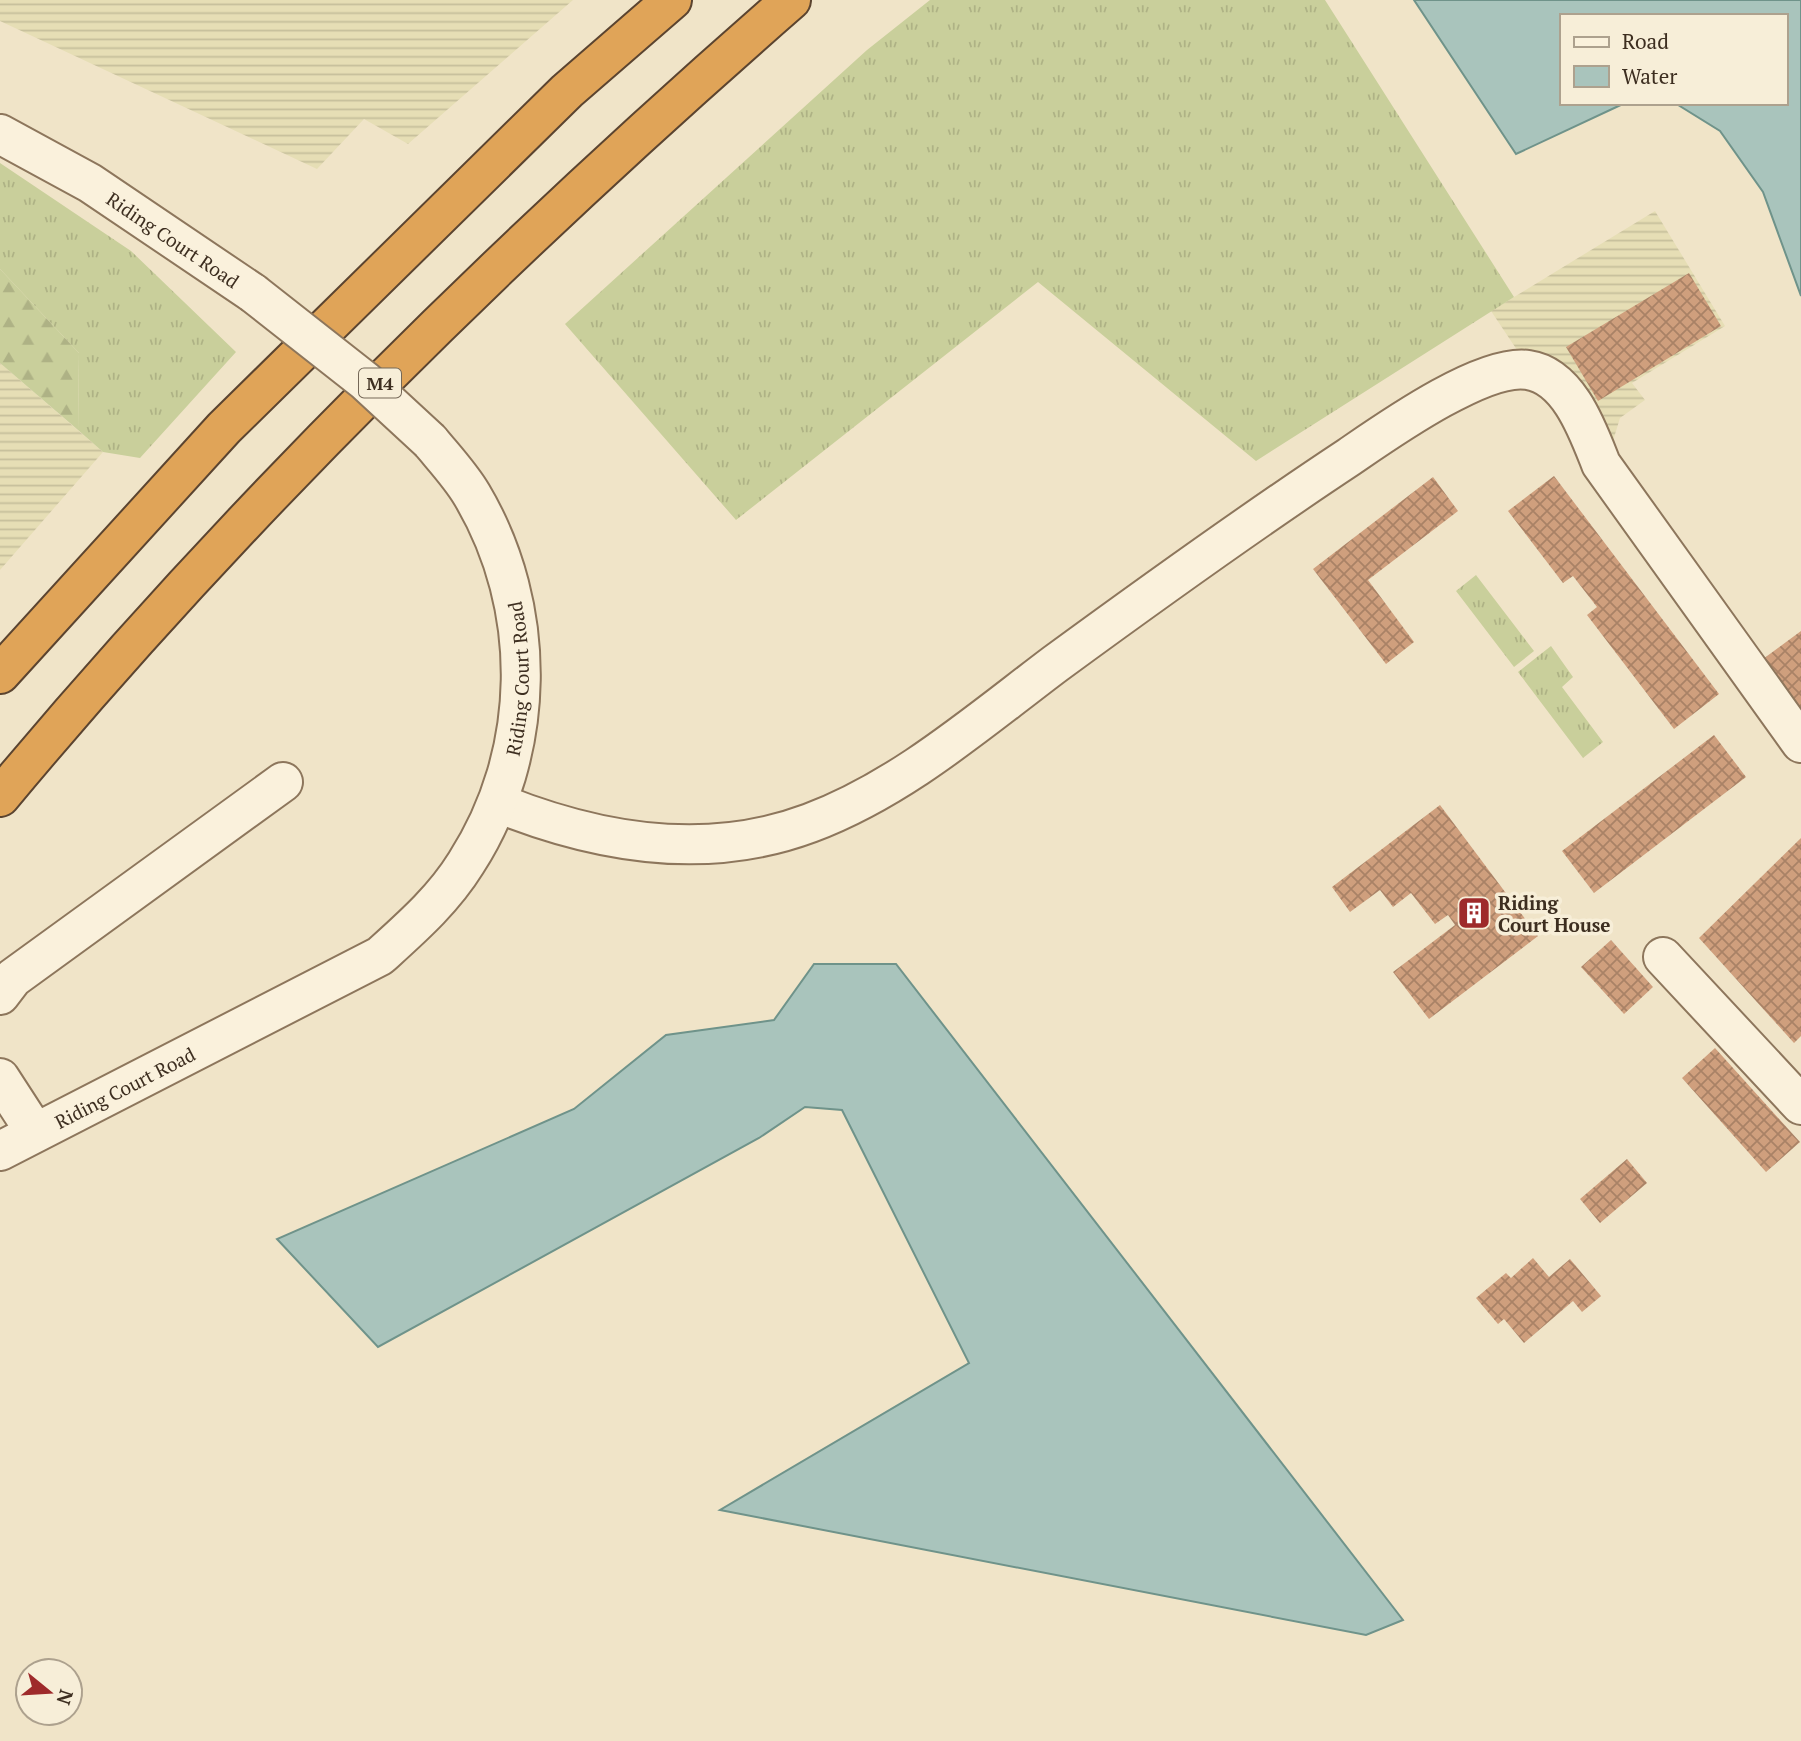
<svg xmlns="http://www.w3.org/2000/svg" width="1801" height="1741" font-family="'PT Serif',serif">
<style>
.farmland{fill:url(#farmland-rules)}
.grass{fill:url(#grass-tufts)}
.forest{fill:url(#forest-firs)}
.water{fill:#a9c4bc;stroke:#6f938a;stroke-width:2}
.building{fill:url(#building-cross-hatch)}
.lines{fill:none;stroke-linecap:round;stroke-linejoin:round}
.minor-casing{stroke:#8d765c;stroke-width:42}
.highway-casing{stroke:#5b4430;stroke-width:42}
.minor{stroke:#faf1dc;stroke-width:38}
.highway{stroke:#e0a458;stroke-width:38}
.minor-bridge-casing{stroke:#8d765c;stroke-width:42;stroke-linecap:butt}
.minor-bridge{stroke:#faf1dc;stroke-width:38}
.labels{text-anchor:middle;dominant-baseline:central;stroke-width:7;stroke-linejoin:round;paint-order:stroke}
.shield{fill:#f7eed8;stroke:#756857;stroke-width:2}
.shield-label{font-size:18px;font-weight:bold;fill:#3d2e20}
.street-label{font-size:19px;fill:#3d2e20;stroke:#f7eed8}
.poi-label{font-size:19px;font-weight:bold;fill:#3d2e20;stroke:#f7eed8;text-anchor:start}
</style>
<defs>
<pattern id="farmland-rules" width="6" height="5" patternUnits="userSpaceOnUse" patternTransform="scale(1.75)"><rect width="6" height="5" fill="#e6deb5"/><path d="M0 2.5h6" fill="none" stroke="#c6bf9b"/></pattern>
<pattern id="grass-tufts" width="24" height="20" patternUnits="userSpaceOnUse" patternTransform="scale(1.75)"><rect width="24" height="20" fill="#c9cf9b"/><path d="M3 7l-1-3M5 7V3M7 7l1-3M15 17l-1-3M17 17v-4M19 17l1-3" fill="none" stroke="#aeb285"/></pattern>
<pattern id="forest-firs" width="22" height="20" patternUnits="userSpaceOnUse" patternTransform="scale(1.75)"><rect width="22" height="20" fill="#c9cf9b"/><path d="M5 1l3.5 6h-7zM16 11l3.5 6h-7z" fill="#aeb285"/></pattern>
<pattern id="building-cross-hatch" width="8" height="8" patternUnits="userSpaceOnUse" patternTransform="scale(1.75)"><rect width="8" height="8" fill="#cf9f7d"/><path d="M0 0l8 8M0 8l8-8" fill="none" stroke="#a98266"/></pattern>
</defs>
<rect width="100%" height="100%" fill="#f0e4c8"/>
<path class="farmland" d="M0,0h573l-165,144 -44,-25 -47,50 -317,-148z
M1655,211l70,115 -93,57 13,17 -25,18 -12,39 -61,-62 -56,-84z
M0,363l103,89 -103,118z"/>
<path class="grass" d="M930,0h395l189,297 -258,164 -218,-179 -302,238 -171,-196 302,-274z
M0,163l131,88 105,101 -96,106 -37,-6 -25,-22 1,-77 -79,-84z
M1476,575l58,76 -20,16 -58,-76z
M1551,646l22,31 -11,10 41,55 -20,16 -65,-86z"/>
<path class="forest" d="M0,269l79,84 -1,77 -78,-67z"/>
<path class="water" d="M1414,0h387v296l-38,-104 -43,-61 -45,-28h110v-87h-224v87h64l-109,51z
M814,964h82l507,656 -37,15 -646,-125 249,-147 -127,-253 -37,-3 -46,31 -381,209 -101,-108 297,-130 92,-74 108,-15z"/>
<path class="building" d="M1689,273l32,53 -123,75 -32,-54z
M1554,476l165,218 -45,35 -87,-114 10,-8 -24,-31 -10,7 -55,-72z
M1433,477l25,34 -90,69 46,62 -28,22 -73,-95z
M1801,631v89l-42,-58z
M1714,735l32,42 -152,116 -32,-42z
M1440,805l98,131 -109,83 -36,-47 62,-47 -7,-10 -13,9 -24,-31 -18,14 -13,-17 -30,22 -18,-25z
M1801,838v198l-7,7 -95,-105z
M1611,940l42,47 -29,27 -43,-47z
M1715,1048l85,94 -34,30 -84,-94z
M1627,1159l20,24 -47,40 -20,-24z
M1533,1258l16,19 21,-18 31,37 -19,16 -9,-11 -49,42 -20,-24 -6,5 -22,-26 30,-25 5,5z"/>
<g class="lines">
<defs>
<g id="minor">
<path id="s1" d="M0,134l90,49 163,110"/>
<path d="M498,803c99,40 208,59 312,20 91,-34 168,-101 245,-159 97,-71 194,-141 294,-207 38,-26 134,-94 179,-87 41,6 60,61 73,94l200,279"/>
<path d="M1663,957l138,148"/>
<path d="M0,995l13,-17 270,-196"/>
<path d="M0,1078l35,54"/>
<path id="s2" d="M0,1151l380,-195c32,-29 63,-56 86,-93 71,-110 73,-255 6,-368 -11,-19 -28,-37 -42,-54"/>
</g>
<path id="highway" d="M0,674l224,-246 343,-337 105,-91
M0,797c240,-288 509,-551 791,-797"/>
</defs>
<use href="#minor" class="minor-casing"/>
<use href="#highway" class="highway-casing"/>
<use href="#minor" class="minor"/>
<use href="#highway" class="highway"/>
<defs>
<path id="minor-bridge" d="M253,293l112,88 65,60"/>
</defs>
<use href="#minor-bridge" class="minor-bridge-casing"/>
<use href="#minor-bridge" class="minor-bridge"/>
</g>
<defs>
<symbol id="building-square" viewBox="-11 -11 22 22"><rect x="-9" y="-9" width="18" height="18" rx="4" fill="#9e2a2b" stroke="#f7eed8"/><path d="M-4-6H4V6H1V3H-1V6H-4ZM-2.5-4.3h1.7v1.8h-1.7ZM.8-4.3h1.7v1.8H.8ZM-2.5-1h1.7V.8h-1.7ZM.8-1h1.7V.8H.8Z" fill="#fff"/></symbol>
</defs>
<g fill-rule="evenodd">
<use href="#building-square" x="1455" y="894" width="38" height="38"/>
</g>
<g class="labels">
<rect class="shield" x="359" y="368.5" width="42" height="29" rx="5"/>
<g class="shield-label">
<text x="380" y="383">M4</text>
</g>
<g class="street-label">
<text stroke="none"><textPath href="#s1" startOffset="203">Riding Court Road</textPath></text>
<text stroke="none"><textPath href="#s2" startOffset="749">Riding Court Road</textPath></text>
<text stroke="none"><textPath href="#s2" startOffset="140">Riding Court Road</textPath></text>
</g>
<g class="poi-label">
<text x="1498" y="902">Riding<tspan x="1498" dy="22">Court House</tspan></text>
</g>
</g>
<rect x="1560" y="14" width="228" height="91" fill="#f7eed8" stroke="#ada18e" stroke-width="2"/>
<rect x="1574" y="37" width="35" height="10" fill="#faf1dc" stroke="#ada18e" stroke-width="2"/>
<text x="1622" y="49" font-size="21" fill="#3d2e20">Road</text>
<rect x="1574" y="66" width="35" height="21" fill="#a9c4bc" stroke="#ada18e" stroke-width="2"/>
<text x="1622" y="84" font-size="21" fill="#3d2e20">Water</text>
<g transform="translate(49 1692) rotate(108)"><circle r="33" fill="#f7eed8" stroke="#ada18e" stroke-width="2"/>
<path d="M0-5L12 26L0 18L-12 26Z" fill="#9e2a2b"/>
<text y="-10" font-size="19" font-weight="bold" text-anchor="middle" fill="#3d2e20">N</text>
</g>
</svg>
